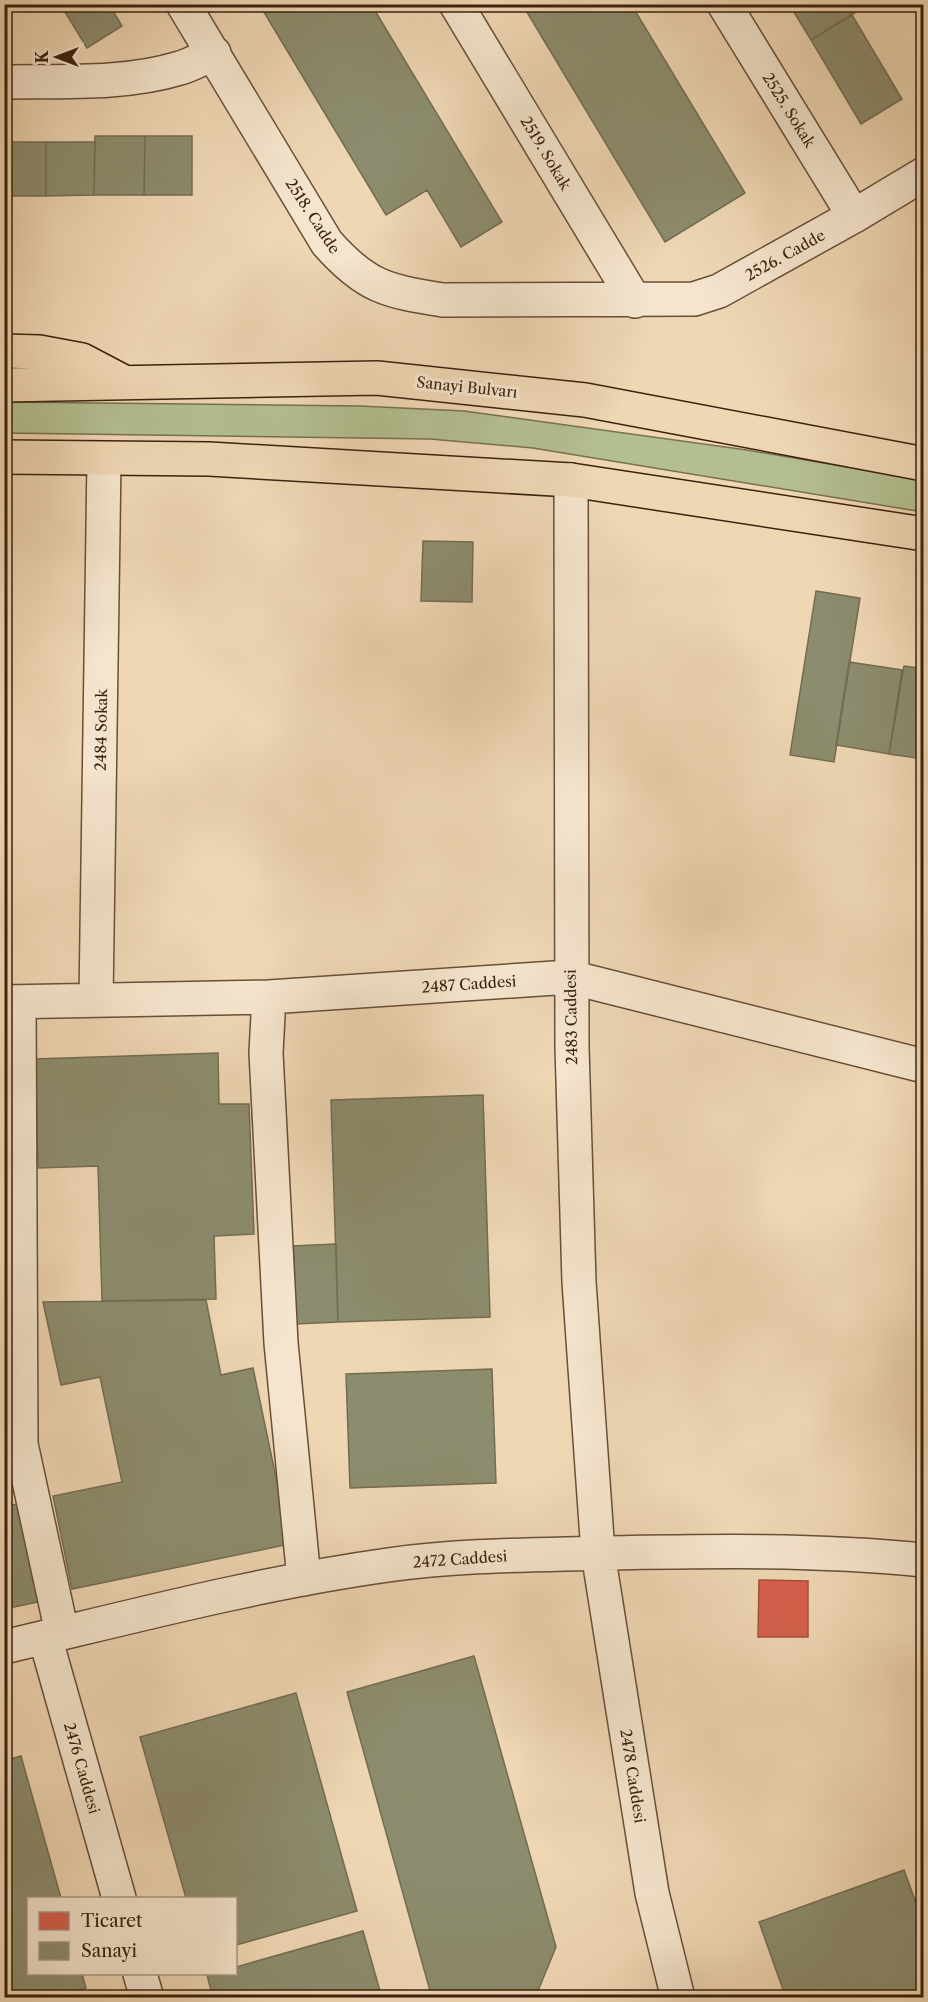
<svg xmlns="http://www.w3.org/2000/svg" width="928" height="2002" font-family="'Libre Caslon Text',serif">
<style>
.green{fill:#b4bf91;stroke:#78704f;stroke-width:1.5}
.shops{fill:#d6604d;stroke:#a84d3a;stroke-width:1.5}
.industry{fill:#8c8c6e;stroke:#746c51;stroke-width:1.5}
.lines{fill:none;stroke-linecap:round;stroke-linejoin:round}
.minor-casing{stroke:#684f37;stroke-width:36}
.major-casing{stroke:#3b220d;stroke-width:36}
.minor{stroke:#f5e5ce;stroke-width:33}
.major{stroke:#efd7b4;stroke-width:33}
.labels{text-anchor:middle;dominant-baseline:central;stroke-width:6;stroke-linejoin:round;paint-order:stroke}
.street-label{font-size:15px;fill:#3b220d;stroke:#f5e5ce}
</style>
<rect width="100%" height="100%" fill="#efd7b4"/>
<filter id="stains"><feTurbulence type="fractalNoise" baseFrequency=".00333" numOctaves="4"/><feColorMatrix values="0 0 0 0 .2 0 0 0 0 .09 0 0 0 0 .02 0 0 0 .5 -.17"/></filter>
<radialGradient id="worn" r=".72"><stop offset=".6" stop-color="#630" stop-opacity="0"/><stop offset="1" stop-color="#630" stop-opacity=".3"/></radialGradient>
<path class="green" d="M5,402l355,4 104,5 283,39 176,30v32l-390,-64 -103,-9 -425,-6z"/>
<path class="shops" d="M759,1580l49,1v56h-50z"/>
<path class="industry" d="M60,4h49l13,22 -35,22z
M259,4h112l131,218 -41,25 -34,-57 -41,25z
M522,4h109l114,189 -80,49z
M789,4h80l-58,36z
M852,15l50,84 -41,25 -50,-84z
M95,136h50l-1,59h-50z
M145,136h47v59h-48z
M4,142h42v54h-42z
M46,142h49l-1,53 -48,1z
M423,541l50,1 -1,60 -51,-1z
M816,591l44,7 -26,164 -44,-7z
M849,662l53,8 -13,84 -53,-9z
M904,666l20,3v90l-35,-5z
M218,1053l1,51h30l5,130 -40,2 2,63 -114,2 -4,-135 -60,2 -3,-109z
M483,1095l7,222 -152,5 -7,-222z
M336,1244l2,78 -43,2 -3,-78z
M206,1300l15,75 32,-7 37,176 -218,45 -19,-93 69,-14 -22,-105 -39,8 -18,-83z
M492,1369l4,114 -146,5 -4,-114z
M18,1504l20,98 -34,7v-103z
M474,1656l82,291 -21,51h-103l-85,-306z
M296,1693l61,218 -121,34v-47h-50l-46,-161z
M21,1756l40,142h-33v76h54l4,14 -35,10h-47v-237z
M904,1870l20,55v73h-138l-27,-76z
M363,1931l19,67h-169l-6,-23 29,-1v-7z"/>
<g class="lines">
<defs>
<path id="minor" d="M183,4l144,239c39,44 59,48 116,57l251,-1 25,-8 135,-75 70,-42
M456,4l179,297
M724,4l130,212
M4,82c58,-1 120,3 176,-14 11,-3 23,-10 34,-15
M571,480l1,567 7,235 19,271 54,340 26,105
M269,997l-3,56 15,290 23,236
M96,1000l8,-540
M4,1002l265,-5 301,-20 354,89
M19,1002l2,442 41,189
M45,1637l74,261
M4,1647c127,-30 255,-64 384,-82 71,-10 143,-10 214,-12 108,-2 214,-4 322,7
M140,1974l7,24"/>
<path id="major" d="M4,351l35,1 43,8 38,20
M4,385l373,-7 208,22 339,64
M4,457l205,2 362,21 353,54"/>
</defs>
<use href="#minor" class="minor-casing"/>
<use href="#major" class="major-casing"/>
<use href="#minor" class="minor"/>
<use href="#major" class="major"/>
</g>
<g class="labels">
<g class="street-label">
<text transform="translate(789 110) rotate(58)">2525. Sokak</text>
<text transform="translate(546 153) rotate(59)">2519. Sokak</text>
<text transform="translate(313 216) rotate(57)">2518. Cadde</text>
<text transform="translate(785 255) rotate(-29)">2526. Cadde</text>
<text transform="translate(467 387) rotate(6)">Sanayi Bulvarı</text>
<text transform="translate(101 730) rotate(-89)">2484 Sokak</text>
<text transform="translate(469 984) rotate(-4)">2487 Caddesi</text>
<text transform="translate(571 1017) rotate(-91)">2483 Caddesi</text>
<text transform="translate(460 1559) rotate(-4)">2472 Caddesi</text>
<text transform="translate(82 1768) rotate(74)">2476 Caddesi</text>
<text transform="translate(633 1776) rotate(81)">2478 Caddesi</text>
</g>
</g>
<rect width="928" height="2002" fill="none" stroke="#efd7b4" stroke-width="24"/>
<rect x="6" y="6" width="916" height="1990" fill="none" stroke="#3b220d" stroke-width="3"/>
<rect x="12" y="12" width="904" height="1978" fill="none" stroke="#3b220d" stroke-width="1.5"/>
<rect x="27" y="1897" width="210" height="78" fill="#f5e5ce" stroke="#ab9781" stroke-width="1.5"/>
<rect x="39" y="1912" width="30" height="18" fill="#d6604d" stroke="#ab9781" stroke-width="1.5"/>
<text x="81" y="1927" font-size="18" fill="#3b220d">Ticaret</text>
<rect x="39" y="1942" width="30" height="18" fill="#8c8c6e" stroke="#ab9781" stroke-width="1.5"/>
<text x="81" y="1957" font-size="18" fill="#3b220d">Sanayi</text>
<g transform="translate(57 57) rotate(270)" stroke="#f5e5ce" stroke-width="4.5" paint-order="stroke">
<path d="M0-4.5L10 22L0 15L-10 22Z" fill="#3b220d"/>
<text y="-9" font-size="16" font-weight="bold" text-anchor="middle" fill="#3b220d">K</text>
</g>
<rect width="100%" height="100%" filter="url(#stains)"/>
<rect width="100%" height="100%" fill="url(#worn)"/>
</svg>
